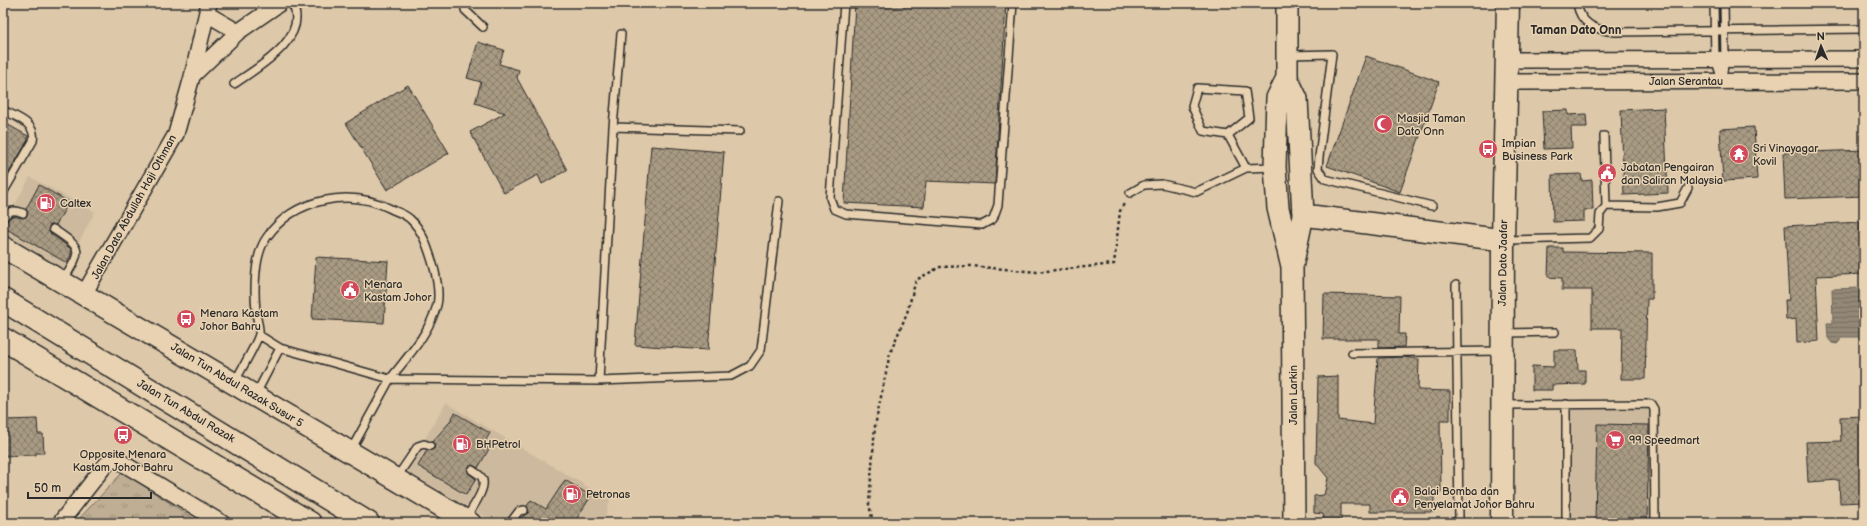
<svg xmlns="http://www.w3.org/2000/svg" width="1867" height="526" font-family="'Balsamiq Sans',sans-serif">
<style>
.built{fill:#cdba9e}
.park{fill:url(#park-tufts);stroke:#756c60}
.water{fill:url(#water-rules);stroke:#696358}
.building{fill:url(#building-cross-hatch);stroke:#2b2b2b}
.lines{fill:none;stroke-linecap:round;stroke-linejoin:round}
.lane-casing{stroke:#2b2b2b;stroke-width:10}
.street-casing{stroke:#2b2b2b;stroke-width:18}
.secondary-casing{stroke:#2b2b2b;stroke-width:24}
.primary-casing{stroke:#2b2b2b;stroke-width:25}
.highway-casing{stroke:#2b2b2b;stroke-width:25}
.path{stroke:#2b2b2b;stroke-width:2.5;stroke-dasharray:3 3;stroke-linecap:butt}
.lane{stroke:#e8d2b1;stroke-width:7}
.street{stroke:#e8d2b1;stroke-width:15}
.secondary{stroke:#e8d2b1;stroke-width:21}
.primary{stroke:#e8d2b1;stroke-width:22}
.highway{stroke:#e8d2b1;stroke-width:22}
.labels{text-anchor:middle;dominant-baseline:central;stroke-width:3;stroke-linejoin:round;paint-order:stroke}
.street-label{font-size:11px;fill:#2b2b2b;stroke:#e8d2b1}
.poi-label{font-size:11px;fill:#2b2b2b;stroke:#e8d2b1;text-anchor:start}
.neighbourhood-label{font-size:12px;font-weight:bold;fill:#2b2b2b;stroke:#e8d2b1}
</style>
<defs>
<pattern id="park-tufts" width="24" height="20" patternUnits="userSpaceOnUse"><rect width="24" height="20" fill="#bfae94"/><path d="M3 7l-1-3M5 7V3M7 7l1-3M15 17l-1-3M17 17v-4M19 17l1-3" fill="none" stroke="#9b8e79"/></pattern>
<pattern id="water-rules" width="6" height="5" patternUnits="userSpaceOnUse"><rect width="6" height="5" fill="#938876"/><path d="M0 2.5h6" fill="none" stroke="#786f61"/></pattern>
<pattern id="building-cross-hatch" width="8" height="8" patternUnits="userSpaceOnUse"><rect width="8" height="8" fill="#a89a83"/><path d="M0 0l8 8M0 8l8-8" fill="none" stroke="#897e6b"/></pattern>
</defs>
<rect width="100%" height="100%" fill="#ddc8a9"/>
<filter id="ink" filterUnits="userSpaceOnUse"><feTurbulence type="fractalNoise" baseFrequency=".025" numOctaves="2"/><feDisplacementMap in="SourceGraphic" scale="8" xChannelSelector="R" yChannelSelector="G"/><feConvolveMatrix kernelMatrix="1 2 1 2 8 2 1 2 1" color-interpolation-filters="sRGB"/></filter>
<g filter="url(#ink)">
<path class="built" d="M30,177l65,35 -31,59 -61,-37v-8z
M446,403l164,97 -7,23h-107l-90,-52z
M1647,407l3,3 1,113h-82l1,-115z"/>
<path class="park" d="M123,472l77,51h-125z"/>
<path class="water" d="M1860,288l3,49h-23v4l-3,3 -5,-1 -4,-5 -1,-15h6l-1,-34z"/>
<path class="building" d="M855,3h151l-11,181 -69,-3 -2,26 -80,-4z
M478,42l26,8 -5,14 20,6 -2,8 50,92 -25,14 -4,-9 -34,18 -34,-61 35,-19 -30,-10 6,-21 -14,-4z
M1366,56l73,26 -39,110 -73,-26z
M408,85l41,68 -62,37 -41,-67z
M1664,108l4,85 -44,2 -3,-85z
M1568,110v5l18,-1 1,13h-16l1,21 -28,1 -2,-38z
M3,122l25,14v4l-25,43z
M1754,127l3,52 -34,2 -3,-52z
M651,146l73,6 -16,198 -73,-5z
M1864,150v46l-79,3 -2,-46z
M1581,174l1,7 10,-1 1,30h-9v11l-31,1 -1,-47z
M39,185l30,17 -13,23h-6l-2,4 2,4 21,16v6l-4,8 -64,-36v-3l9,-8 11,2 3,-1 2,-4 -2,-4z
M1860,222v10l4,-1v43l-48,2 3,65 -22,2 -1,-24 -10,1 -1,-20h4l-4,-74z
M1549,248h14v4l89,1v46h-5l-2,80h-24l1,-51h-30v-38h-30v-12l-14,-1z
M316,257l72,4 -4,62 -72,-4z
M1324,294l76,2 -1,38h6l-1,13 -25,1v-9h-56z
M1554,350h23l1,20h7v14l-33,1v5h-20v-24l22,1z
M1404,357l15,2 -1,31 32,1v29h-10l1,72 -7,1v19h-64v-8h-29v16l-17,1 -1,-7 -9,-1v-17l10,-1 4,-17 -12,-15 2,-86 20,-1v44l35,4 5,-66z
M455,413l35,20 -7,12 6,4 -11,19 -6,-3 -4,3v5l8,6 -10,16 -48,-29 9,-16 7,-1 1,-4 -3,-3 16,-18z
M1864,416v86l-24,1 -1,-23 -31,2 -2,-40 35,-1 -1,-24z
M37,419l1,15h5l1,19h-8v2l-33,1 1,-36z
M1597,424l52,1 -2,98h-52z
M565,480l26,16 -17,27h-48l-7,-4 10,-7 -2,-6 4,-6 15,9z"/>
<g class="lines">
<defs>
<path id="lane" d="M466,3l-1,7 18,17
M844,3l-14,195 4,11 12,5 136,11 11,-6 5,-14 15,-202
M1577,3c3,21 18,27 38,29l249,-3
M1714,3l1,56 7,21
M1288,55l44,-1 -13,103 -1,12 7,10 107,27
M1722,78l3,-19 -1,-56
M234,84c23,-16 77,-46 58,-81
M3,110c13,7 34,13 30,31l-30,52
M613,127l127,4
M1228,135l21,-17 -4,-27 -48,-3 -5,18 11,25 25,4 18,33 28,-1
M1604,136l2,70
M1130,193l14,-8 18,-1 34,8 50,-24
M3,219c5,-9 11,-10 20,-6
M53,229c32,21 28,21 10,52
M1505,240l85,-2 9,-9 1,-15 6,-8 51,1 23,-4 8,-15
M1506,333l49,-1
M259,335l21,13
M1352,353l148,-2
M599,381l14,-254 8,-93
M234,383c5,-9 24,-42 25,-49 1,-7 -3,-16 -3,-23 -2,-21 -2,-57 11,-74 27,-39 83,-49 124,-28 6,3 14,5 19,10 12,11 17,26 22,42 4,12 8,32 5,44 -8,29 -29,51 -47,74l-110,-31 -24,46
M1504,405l147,-1 3,5 1,114
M351,450l39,-71 209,2 132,-5 19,-10 11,-16 18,-149
M397,477l21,-31 6,-2 6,2
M466,518c5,-8 22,-31 16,-40 -1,-3 -7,-6 -10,-8
M510,523l9,-12 5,-1
M1453,523l6,-4 -3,-234
M1566,523v-119"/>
<path id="street" d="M207,14l31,18
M1508,60l356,-1
M192,76l46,-44 42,-29
M1508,82l356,-1
M84,294l92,-160 16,-57 17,-74
M60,523l43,-55c5,-6 8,-8 16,-7l103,62"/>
<path id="secondary" d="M1287,3v75l10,21 6,116 -11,52 2,256
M1287,78l-10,20 -2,69 3,41 13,55
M1303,215l200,25
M3,247l467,276"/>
<path id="primary" d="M1502,523l1,-283 5,-237"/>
<path id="highway" d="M3,300l365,223
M3,339l307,184"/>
</defs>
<use href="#lane" class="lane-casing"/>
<use href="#street" class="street-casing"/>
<use href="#secondary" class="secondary-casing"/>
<use href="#primary" class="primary-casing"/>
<use href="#highway" class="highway-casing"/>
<path class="path" d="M873,523l-4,-19 6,-78 15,-73 17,-40 9,-33 24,-13 31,-1 66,6 77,-8 6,-53 5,-9"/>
<use href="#lane" class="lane"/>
<use href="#street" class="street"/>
<use href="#secondary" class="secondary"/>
<use href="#primary" class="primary"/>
<use href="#highway" class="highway"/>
</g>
</g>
<defs>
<symbol id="mosque-disc" viewBox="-11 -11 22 22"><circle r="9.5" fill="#d1495b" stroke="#e8d2b1"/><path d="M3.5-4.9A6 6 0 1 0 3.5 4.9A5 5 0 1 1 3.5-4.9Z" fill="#fff"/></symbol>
<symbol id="bus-disc" viewBox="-11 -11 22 22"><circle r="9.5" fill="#d1495b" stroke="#e8d2b1"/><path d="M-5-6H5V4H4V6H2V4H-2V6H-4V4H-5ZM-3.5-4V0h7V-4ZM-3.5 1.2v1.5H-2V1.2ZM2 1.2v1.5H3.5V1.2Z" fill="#fff"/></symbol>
<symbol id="temple-disc" viewBox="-11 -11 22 22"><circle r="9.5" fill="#d1495b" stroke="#e8d2b1"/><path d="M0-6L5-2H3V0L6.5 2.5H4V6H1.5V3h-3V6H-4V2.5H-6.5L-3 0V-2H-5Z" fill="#fff"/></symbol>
<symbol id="civic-disc" viewBox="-11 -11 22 22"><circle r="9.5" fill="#d1495b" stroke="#e8d2b1"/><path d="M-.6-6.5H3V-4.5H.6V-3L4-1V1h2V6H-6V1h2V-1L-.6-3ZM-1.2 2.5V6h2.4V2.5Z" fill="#fff"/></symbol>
<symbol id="fuel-disc" viewBox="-11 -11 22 22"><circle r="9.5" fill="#d1495b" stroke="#e8d2b1"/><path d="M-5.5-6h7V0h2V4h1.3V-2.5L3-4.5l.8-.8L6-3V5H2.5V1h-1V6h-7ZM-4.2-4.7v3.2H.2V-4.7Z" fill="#fff"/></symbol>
<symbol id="supermarket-disc" viewBox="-11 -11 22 22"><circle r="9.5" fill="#d1495b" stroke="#e8d2b1"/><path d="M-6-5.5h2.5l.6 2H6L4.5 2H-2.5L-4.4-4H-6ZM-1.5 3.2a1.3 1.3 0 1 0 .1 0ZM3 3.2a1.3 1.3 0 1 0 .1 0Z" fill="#fff"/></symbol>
</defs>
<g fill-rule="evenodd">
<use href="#mosque-disc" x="1372" y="113" width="22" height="22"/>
<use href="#bus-disc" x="1477" y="138" width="22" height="22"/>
<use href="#temple-disc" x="1728" y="143" width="22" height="22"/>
<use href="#civic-disc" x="1596" y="162" width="22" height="22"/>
<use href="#fuel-disc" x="35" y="192" width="22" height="22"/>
<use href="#civic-disc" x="339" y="279" width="22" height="22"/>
<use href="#bus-disc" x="175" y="308" width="22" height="22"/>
<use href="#bus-disc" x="112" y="424" width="22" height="22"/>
<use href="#supermarket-disc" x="1604" y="429" width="22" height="22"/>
<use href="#fuel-disc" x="451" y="433" width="22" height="22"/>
<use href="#fuel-disc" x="561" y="483" width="22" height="22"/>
<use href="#civic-disc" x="1389" y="486" width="22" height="22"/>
</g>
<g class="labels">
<g class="street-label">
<text x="1686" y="81">Jalan Serantau</text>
<text transform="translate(134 207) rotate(-61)">Jalan Dato Abdullah Haji Othman</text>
<text transform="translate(1503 263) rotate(-89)">Jalan Dato Jaafar</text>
<text transform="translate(237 385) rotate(31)">Jalan Tun Abdul Razak Susur 5</text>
<text transform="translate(1293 395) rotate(-90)">Jalan Larkin</text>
<text transform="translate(186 411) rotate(31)">Jalan Tun Abdul Razak</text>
</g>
<g class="poi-label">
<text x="1397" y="118">Masjid Taman<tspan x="1397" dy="13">Dato Onn</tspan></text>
<text x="1502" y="143">Impian<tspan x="1502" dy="13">Business Park</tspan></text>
<text x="1753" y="148">Sri Vinayagar<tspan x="1753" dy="13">Kovil</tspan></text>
<text x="1621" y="167">Jabatan Pengairan<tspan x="1621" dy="13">dan Saliran Malaysia</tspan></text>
<text x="60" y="203">Caltex</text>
<text x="364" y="284">Menara<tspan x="364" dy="13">Kastam Johor</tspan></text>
<text x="200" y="313">Menara Kastam<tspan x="200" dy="13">Johor Bahru</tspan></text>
<text x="1629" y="440">99 Speedmart</text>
<text x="476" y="444">BHPetrol</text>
<text x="123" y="454" text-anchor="middle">Opposite Menara<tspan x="123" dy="13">Kastam Johor Bahru</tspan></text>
<text x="1414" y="491">Balai Bomba dan<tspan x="1414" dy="13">Penyelamat Johor Bahru</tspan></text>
<text x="586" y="494">Petronas</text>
</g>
<g class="neighbourhood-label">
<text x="1576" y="30">Taman Dato Onn</text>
</g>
</g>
<rect width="1867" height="526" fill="none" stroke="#e8d2b1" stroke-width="16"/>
<rect x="8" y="8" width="1851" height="510" fill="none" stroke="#2b2b2b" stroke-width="1.5" filter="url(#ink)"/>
<g transform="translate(1821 46) rotate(358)" stroke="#e8d2b1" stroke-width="3" paint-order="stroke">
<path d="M0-3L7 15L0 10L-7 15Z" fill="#2b2b2b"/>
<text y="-6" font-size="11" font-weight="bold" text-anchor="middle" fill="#2b2b2b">N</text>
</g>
<path d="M28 492v6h123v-6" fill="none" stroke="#2b2b2b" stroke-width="2"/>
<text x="34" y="492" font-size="12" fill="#2b2b2b" stroke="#e8d2b1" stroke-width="3" paint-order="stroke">50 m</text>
</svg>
